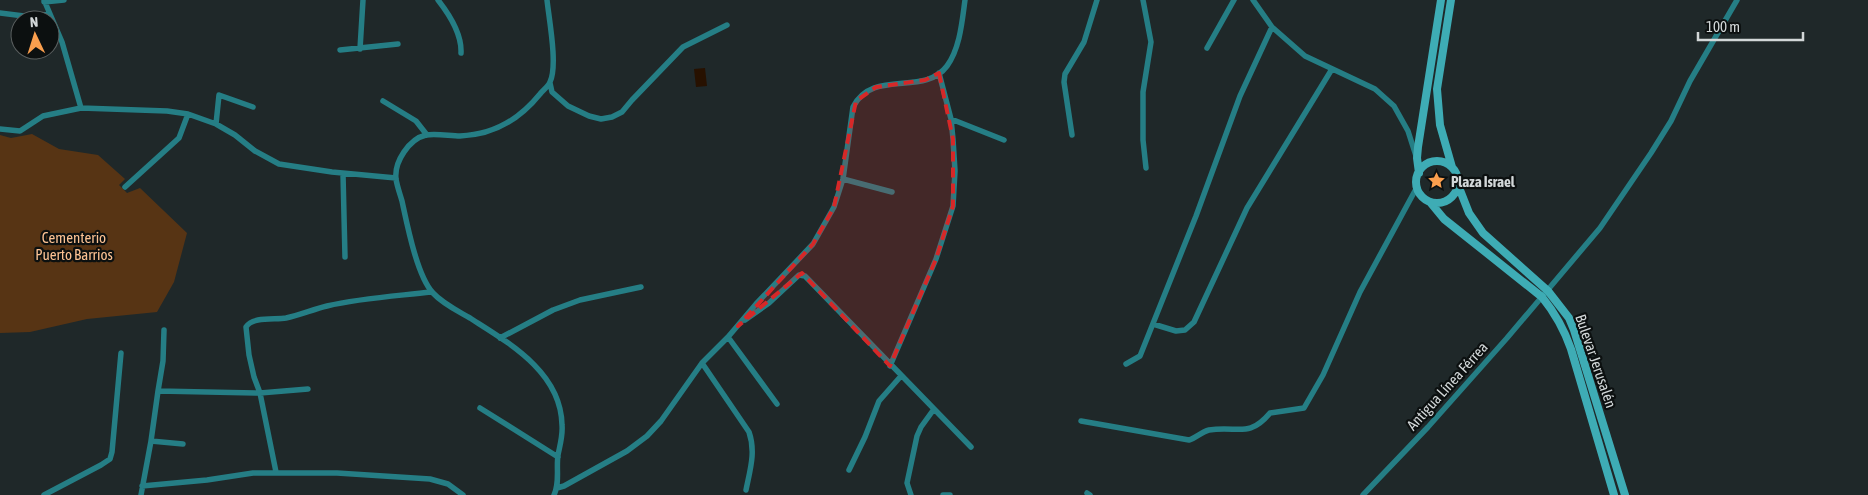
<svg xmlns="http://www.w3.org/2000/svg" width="1868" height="495" font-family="'Asap Condensed',sans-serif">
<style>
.green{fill:#573414}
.water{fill:#271100}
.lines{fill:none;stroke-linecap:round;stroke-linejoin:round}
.street{stroke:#257e85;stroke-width:5.5}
.secondary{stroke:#3eacb5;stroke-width:8}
.marked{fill:#d62828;fill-opacity:0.2;stroke:#d62828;stroke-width:4;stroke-dasharray:10 6;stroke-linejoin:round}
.labels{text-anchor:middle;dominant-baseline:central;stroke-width:4.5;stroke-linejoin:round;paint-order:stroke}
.poi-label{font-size:15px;font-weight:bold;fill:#d2d7d8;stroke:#0c1010;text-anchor:start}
.park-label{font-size:15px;fill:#fcc293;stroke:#0c1010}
.street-label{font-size:15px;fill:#d2d7d8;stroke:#0c1010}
</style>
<rect width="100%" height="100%" fill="#1f2829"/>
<path class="green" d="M32,134l27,15 39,6 27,24 -6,6 8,8 13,-5 47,45 -13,49 -17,30 -70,7 -57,13 -30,1v-198l11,3z"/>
<path class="water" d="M705,68l2,18 -11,1 -2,-18z"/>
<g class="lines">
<path class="street" d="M44,0l18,42 19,66
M438,0c11,14 24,34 23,53
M547,0c2,19 11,66 3,82 -2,5 -7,8 -10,12 -21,26 -46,41 -80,42 -10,0 -24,-3 -34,-1 -17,4 -32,27 -30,44 1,7 4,15 6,22 5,23 15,75 31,92 10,11 25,18 37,25 39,25 91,54 92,107 1,10 -2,20 -4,30 -2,13 2,28 -4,40
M1143,0l8,42 -8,50v48l3,28
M1253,0l19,27 33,29 70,33 19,17 14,25 8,25
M44,2l20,-2
M0,13l24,3 26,-2
M1207,48l27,-48
M360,49l3,-49
M340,50l58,-6
M550,83l2,9 16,14 21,10 12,3 11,-2 10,-5 10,-12 51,-53 44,-22
M383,101l33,20 11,14
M951,119l53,21
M216,124l3,-29 34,12
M0,129l20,2 23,-15 38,-8 86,3 21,3 28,10 19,11 20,16 24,13 53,8 64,6
M1072,135l-8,-53 1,-8 19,-32 13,-42
M343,174l2,83
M843,179l49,13
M125,187l54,-49 9,-24
M745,320l24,-17 30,-28 6,1 166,171
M1153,324l23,7 9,-1 9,-8 53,-114 85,-139
M164,330l-1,31 -5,30 102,2 48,-4
M728,337l49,67
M500,338l53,-28 27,-10 61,-13
M702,363l47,69c7,20 1,38 -3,58
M1126,364l14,-8 56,-140 44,-120 32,-69
M890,366l46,-107 17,-53 2,-35 -2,-32 -2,-20 -12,-46
M480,408l78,49
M1081,421l108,19c7,-2 12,-8 20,-10 29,-5 39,9 61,-17l34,-5 19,-33 37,-83 57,-105
M151,441l7,-50
M849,470l16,-33 14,-36 22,-25
M276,472l-16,-79 -6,-16 -5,-22 -3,-28c7,-11 29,-7 40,-9 14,-3 28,-9 41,-12 34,-8 70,-10 104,-14
M142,486l65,-6 46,-7h84l93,6 18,5 15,11
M557,488l7,-2 63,-35 20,-15 14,-15 41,-58 26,-26 28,-33 57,-60 21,-37 9,-28 10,-72c20,-39 71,-10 94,-41 13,-18 15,-44 18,-66
M1087,493l3,2
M44,495l57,-30 9,-6 2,-7 9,-99
M141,495l10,-54 32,3
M911,495l-4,-12 10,-47 4,-9 13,-18
M943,495h7
M1363,495l65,-68 79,-89 93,-110 51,-75 20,-32 19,-40 47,-81"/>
<path class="secondary" d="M1451,0l-14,89 3,36 12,42
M1416 182a21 21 0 1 1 42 0a21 21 0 1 1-42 0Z
M1419,173l-2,-15 1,-11 23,-147
M1458,185l11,28 14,20 65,58 21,27 5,12 51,165
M1430,202l14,17 98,78c13,16 22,32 29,52l43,146"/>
</g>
<path class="marked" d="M939,73l14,66v67l-17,53 -46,107 -88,-93 -64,53 75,-82 21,-37 22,-106 20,-14 49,-7z"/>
<defs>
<symbol id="sight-bare" viewBox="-9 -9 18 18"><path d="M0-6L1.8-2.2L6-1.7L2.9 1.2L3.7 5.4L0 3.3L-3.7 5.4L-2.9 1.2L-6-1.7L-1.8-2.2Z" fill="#fa9f4e" stroke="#0c1010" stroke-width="2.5" paint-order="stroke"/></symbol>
</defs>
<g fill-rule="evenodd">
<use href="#sight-bare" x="1424" y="168" width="25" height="25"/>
</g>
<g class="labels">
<g class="poi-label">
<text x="1451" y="181">Plaza Israel</text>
</g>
<g class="park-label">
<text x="74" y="237">Cementerio<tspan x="74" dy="17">Puerto Barrios</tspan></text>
</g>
<g class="street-label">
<text transform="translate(1596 361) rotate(71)">Bulevar Jerusalén</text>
<text transform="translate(1447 386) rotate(-48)">Antigua Línea Férrea</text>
</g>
</g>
<g transform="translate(35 35) rotate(356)"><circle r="24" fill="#0c1010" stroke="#5b6060"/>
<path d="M0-4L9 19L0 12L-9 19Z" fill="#fa9f4e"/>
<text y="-8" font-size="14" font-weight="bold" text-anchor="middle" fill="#d2d7d8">N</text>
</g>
<path d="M1698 32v8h105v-8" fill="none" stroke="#d2d7d8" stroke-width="2.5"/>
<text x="1706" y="32" font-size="15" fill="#d2d7d8" stroke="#0c1010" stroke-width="4" paint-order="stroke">100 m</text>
</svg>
